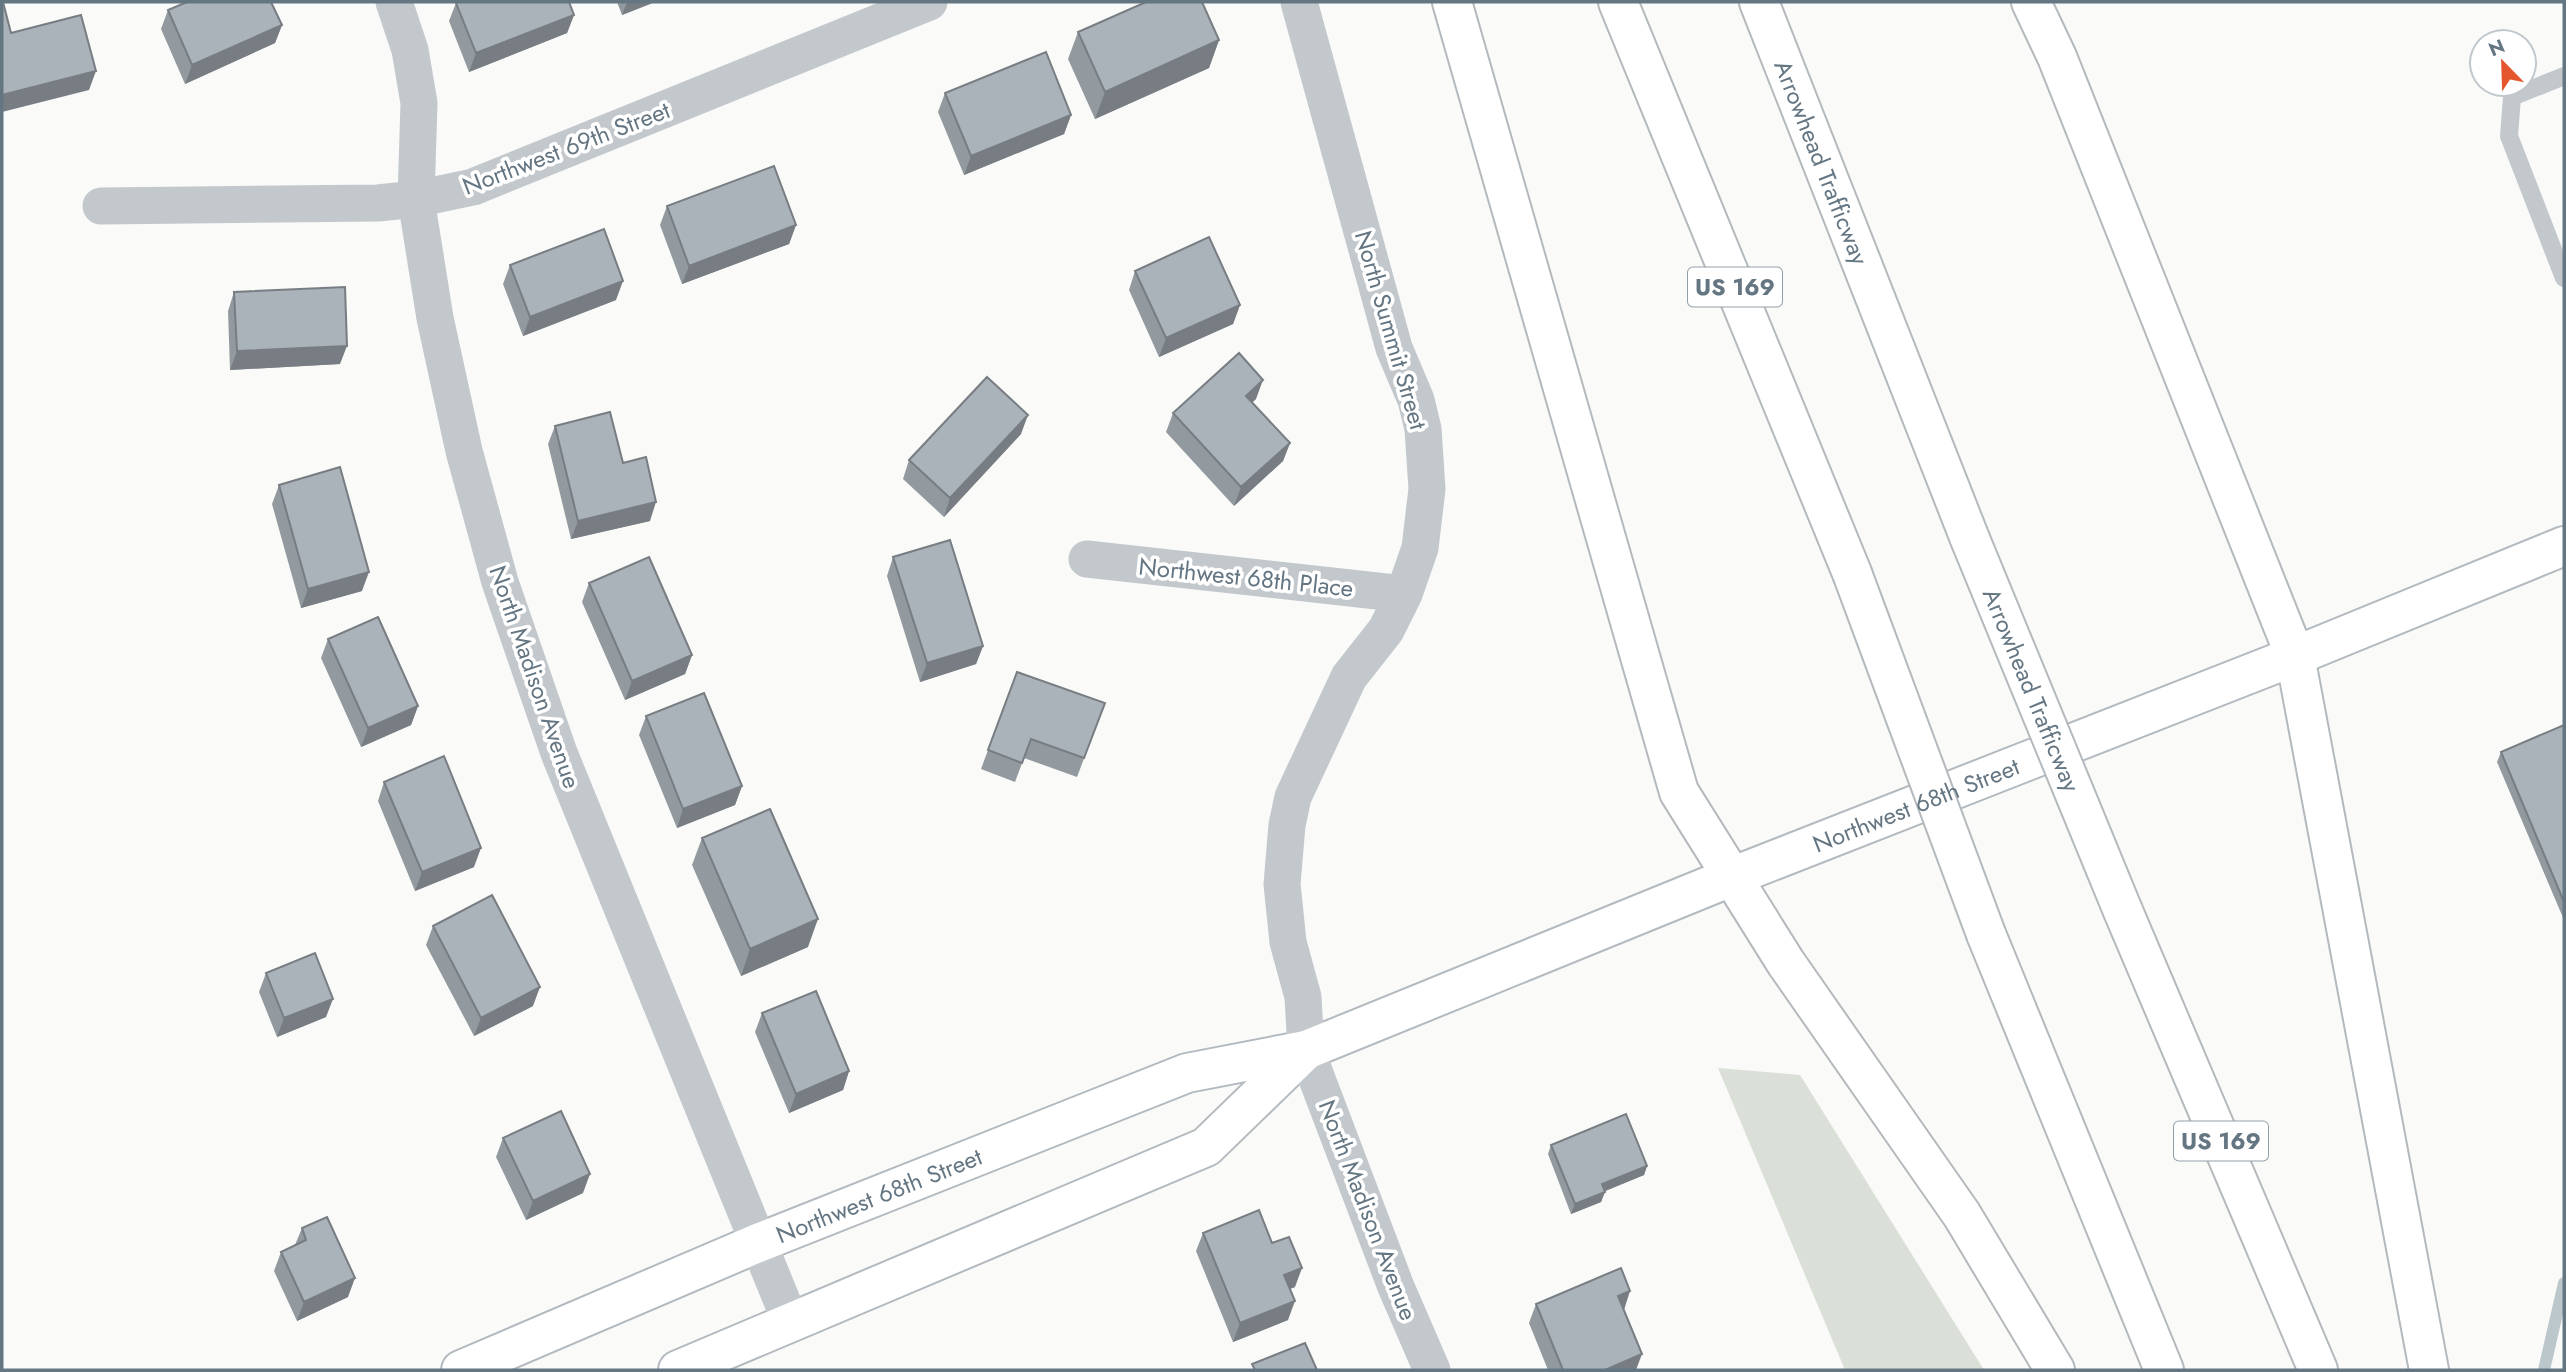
<svg xmlns="http://www.w3.org/2000/svg" width="2566" height="1372" font-family="Jost,sans-serif">
<style>
.green{fill:#dadfd7}
.lines{fill:none;stroke-linecap:round;stroke-linejoin:round}
.stream{stroke:#bbc7cb;stroke-width:12}
.secondary-casing{stroke:#b3babf;stroke-width:42}
.highway-casing{stroke:#b4b9bd;stroke-width:42}
.lane{stroke:#c3c8cc;stroke-width:18}
.street{stroke:#c3c8cc;stroke-width:37}
.secondary{stroke:#fff;stroke-width:38}
.highway{stroke:#fff;stroke-width:38}
.highway-bridge-casing{stroke:#b4b9bd;stroke-width:42;stroke-linecap:butt}
.highway-bridge{stroke:#fff;stroke-width:38}
.wall{fill:#929a9f}
.shaded-wall{fill:#777d82}
.building{fill:#aab3b9;stroke:#777d82;stroke-width:2}
.labels{text-anchor:middle;dominant-baseline:central;stroke-width:7;stroke-linejoin:round;paint-order:stroke}
.shield{fill:#fff;stroke:#939fa8;stroke-width:2}
.shield-label{font-size:23px;font-weight:bold;fill:#657683}
.street-label{font-size:24px;fill:#657683;stroke:#fff}
</style>
<rect width="100%" height="100%" fill="#fafaf8"/>
<path class="green" d="M1718,1068l82,7 184,295h-139z"/>
<g class="lines">
<path class="stream" d="M2544,1370l20,-87"/>
<defs>
<g id="secondary">
<path id="s1" d="M461,1370l297,-127 429,-170 119,-23 425,-173 564,-221 269,-110"/>
<path d="M678,1370l528,-223 100,-97"/>
</g>
<g id="highway">
<path d="M1452,2l227,790 107,171 176,252 93,155"/>
<path d="M1618,2l234,571"/>
<path id="s2" d="M1759,2l211,537"/>
<path d="M2031,2l26,55 238,599 134,714"/>
<path d="M2123,911l195,459"/>
<path d="M1986,934l178,436"/>
</g>
</defs>
<use href="#secondary" class="secondary-casing"/>
<use href="#highway" class="highway-casing"/>
<path class="lane" d="M2564,76l-52,21 -3,39 55,142"/>
<path class="street" d="M394,2l16,48 9,53 -3,96 19,119 29,133 36,131 59,171 232,570
M1299,2l95,346 22,52 7,29 4,60 -7,59 -16,46 -18,36 -37,47 -56,120 -6,28 -5,59 6,58 15,55 3,53 90,237 36,83
M101,206l277,-3 38,-4 57,-12 456,-185
M1087,559l317,35"/>
<use href="#secondary" class="secondary"/>
<use href="#highway" class="highway"/>
<defs>
<g id="highway-bridge">
<path id="s3" d="M1970,539l153,372"/>
<path d="M1852,573l134,361"/>
</g>
</defs>
<use href="#highway-bridge" class="highway-bridge-casing"/>
<use href="#highway-bridge" class="highway-bridge"/>
</g>
<path class="wall" d="M617,2h38l-33,13z
M456,3l118,12 -7,18 -98,39 -20,-51z
M168,10l114,15 -7,18 -90,41 -24,-55z
M1078,32l141,8 -10,28 -114,51 -27,-60z
M945,93l126,22 -7,19 -100,41 -26,-63z
M667,206l129,19 -7,19 -107,40 -22,-59z
M510,265l106,35 -93,36 -20,-52z
M1135,271l105,34 -7,19 -74,33 -30,-67z
M234,292l106,72 -110,6 -2,-59z
M1256,399l-4,3 38,41 -7,18 -49,45 -68,-74 7,-19z
M555,426l68,37 27,58 -79,18 -23,-95z
M1021,434l-77,83 -41,-38 6,-19z
M279,485l83,106 -61,17 -29,-104z
M893,557l90,89 -7,18 -56,18 -33,-106z
M589,583l103,72 -7,19 -60,26 -43,-98z
M328,639l90,67 -7,19 -50,22 -40,-89z
M1017,672l88,31 -28,74 -53,-19 -9,24 -34,-13z
M646,716l96,70 -7,19 -58,23 -38,-93z
M2564,725v195l-67,-158 4,-10z
M384,782l90,85 -59,24 -37,-90z
M702,838l106,109 -67,29 -49,-111z
M433,926l100,80 -59,30 -48,-91z
M266,973l60,44 -49,20 -18,-45z
M762,1013l87,58 -6,19 -54,23 -34,-81z
M503,1138l80,55 -57,27 -30,-63z
M1551,1145l96,21 -3,9 -39,16 -4,11 -30,12 -23,-60z
M302,1228l46,69 -51,24 -23,-50 7,-19 14,-7z
M1203,1233l69,10 23,44 -5,2 -2,31 -55,22 -37,-91z
M1536,1304l88,6 12,60h-88l-19,-47z"/>
<path class="shaded-wall" d="M627,2h28l-33,13z
M574,15l-7,18 -98,39 7,-19z
M282,25l-7,18 -90,41 7,-19z
M1219,40l-10,28 -114,51 10,-27z
M96,71l-7,19 -87,22v-17z
M1071,115l-7,19 -100,41 7,-19z
M796,225l-7,19 -107,40 7,-18z
M623,281l-7,19 -93,36 7,-19z
M1240,305l-7,19 -74,33 7,-19z
M347,346l-7,18 -110,6 7,-19z
M1263,380l-7,19 -17,16 7,-19z
M1028,415l-7,19 -77,83 6,-19z
M1290,443l-7,18 -49,45 7,-19z
M656,502l-6,19 -79,18 7,-18z
M369,572l-7,19 -61,17 7,-19z
M983,646l-7,18 -56,18 7,-19z
M692,655l-7,19 -60,26 7,-19z
M418,706l-7,19 -50,22 7,-19z
M742,786l-7,19 -58,23 6,-19z
M481,848l-7,19 -59,24 7,-19z
M818,919l-10,28 -67,29 9,-27z
M540,987l-7,19 -59,30 7,-18z
M333,999l-7,18 -49,20 7,-19z
M849,1071l-6,19 -54,23 7,-19z
M1647,1166l-3,9 -46,19 4,-10z
M590,1174l-7,19 -57,27 7,-19z
M1605,1192l-4,10 -30,12 4,-10z
M1302,1268l-7,19 -18,6 7,-18z
M355,1278l-7,19 -51,24 7,-19z
M1630,1291l-6,19 -6,-14z
M1295,1301l-7,19 -55,22 7,-19z
M1642,1354l-6,16h-31z"/>
<path class="building" d="M2,2h1l8,31 70,-18 15,56 -94,24z
M187,2h84l11,23 -90,40 -24,-55z
M458,2h111l5,13 -98,38 -20,-50z
M1146,2h56l17,38 -114,52 -27,-60z
M1046,52l25,63 -100,41 -26,-63z
M774,166l22,59 -107,41 -22,-60z
M604,229l19,52 -93,36 -20,-52z
M1209,237l31,68 -74,33 -31,-67z
M345,287l2,59 -110,5 -3,-59z
M1239,353l24,27 -17,16 44,47 -49,44 -68,-74z
M987,377l41,38 -78,83 -41,-38z
M610,412l13,51 23,-6 10,45 -78,19 -23,-95z
M340,467l29,105 -61,17 -29,-104z
M950,540l33,106 -56,17 -34,-106z
M649,557l43,98 -60,26 -43,-98z
M378,617l40,89 -50,22 -40,-89z
M1017,672l88,31 -21,55 -53,-19 -9,24 -34,-13z
M704,693l38,93 -59,23 -37,-93z
M2564,725v177l-63,-150z
M444,756l37,92 -59,24 -38,-90z
M770,809l48,110 -68,30 -48,-111z
M492,895l48,92 -59,31 -48,-92z
M315,953l18,46 -49,19 -18,-45z
M816,991l33,80 -53,23 -34,-81z
M561,1111l29,63 -57,27 -30,-63z
M1626,1114l21,52 -45,18 3,8 -30,12 -24,-59z
M1259,1210l13,33 17,-6 13,31 -18,7 11,26 -55,22 -37,-90z
M327,1217l28,61 -51,24 -23,-50 25,-12 -4,-12z
M1621,1268l9,23 -12,5 24,58 -37,16h-42l-27,-66z
M1305,1343l12,27h-62l-3,-6z"/>
<g class="labels">
<g class="shield">
<rect x="1688" y="267.5" width="94" height="39" rx="5"/>
<rect x="2174" y="1121.5" width="94" height="39" rx="5"/>
</g>
<g class="shield-label">
<text x="1735" y="287">US 169</text>
<text x="2221" y="1141">US 169</text>
</g>
<g class="street-label">
<text transform="translate(566 148) rotate(-21)">Northwest 69th Street</text>
<text stroke="none"><textPath href="#s2" startOffset="172">Arrowhead Trafficway</textPath></text>
<text transform="translate(1391 330) rotate(74)">North Summit Street</text>
<text transform="translate(1246 577) rotate(6)">Northwest 68th Place</text>
<text transform="translate(535 677) rotate(71)">North Madison Avenue</text>
<text stroke="none"><textPath href="#s3" startOffset="163">Arrowhead Trafficway</textPath></text>
<text stroke="none"><textPath href="#s1" startOffset="1563">Northwest 68th Street</textPath></text>
<text stroke="none"><textPath href="#s1" startOffset="453">Northwest 68th Street</textPath></text>
<text transform="translate(1368 1210) rotate(69)">North Madison Avenue</text>
</g>
</g>
<rect width="2566" height="1372" fill="none" stroke="#657683" stroke-width="7"/>
<g transform="translate(2503 63) rotate(337)"><circle r="33" fill="#ffffff" stroke="#c1c8cd" stroke-width="2"/>
<path d="M0-5L12 26L0 18L-12 26Z" fill="#e4572e"/>
<text y="-10" font-size="19" font-weight="bold" text-anchor="middle" fill="#657683">N</text>
</g>
</svg>
